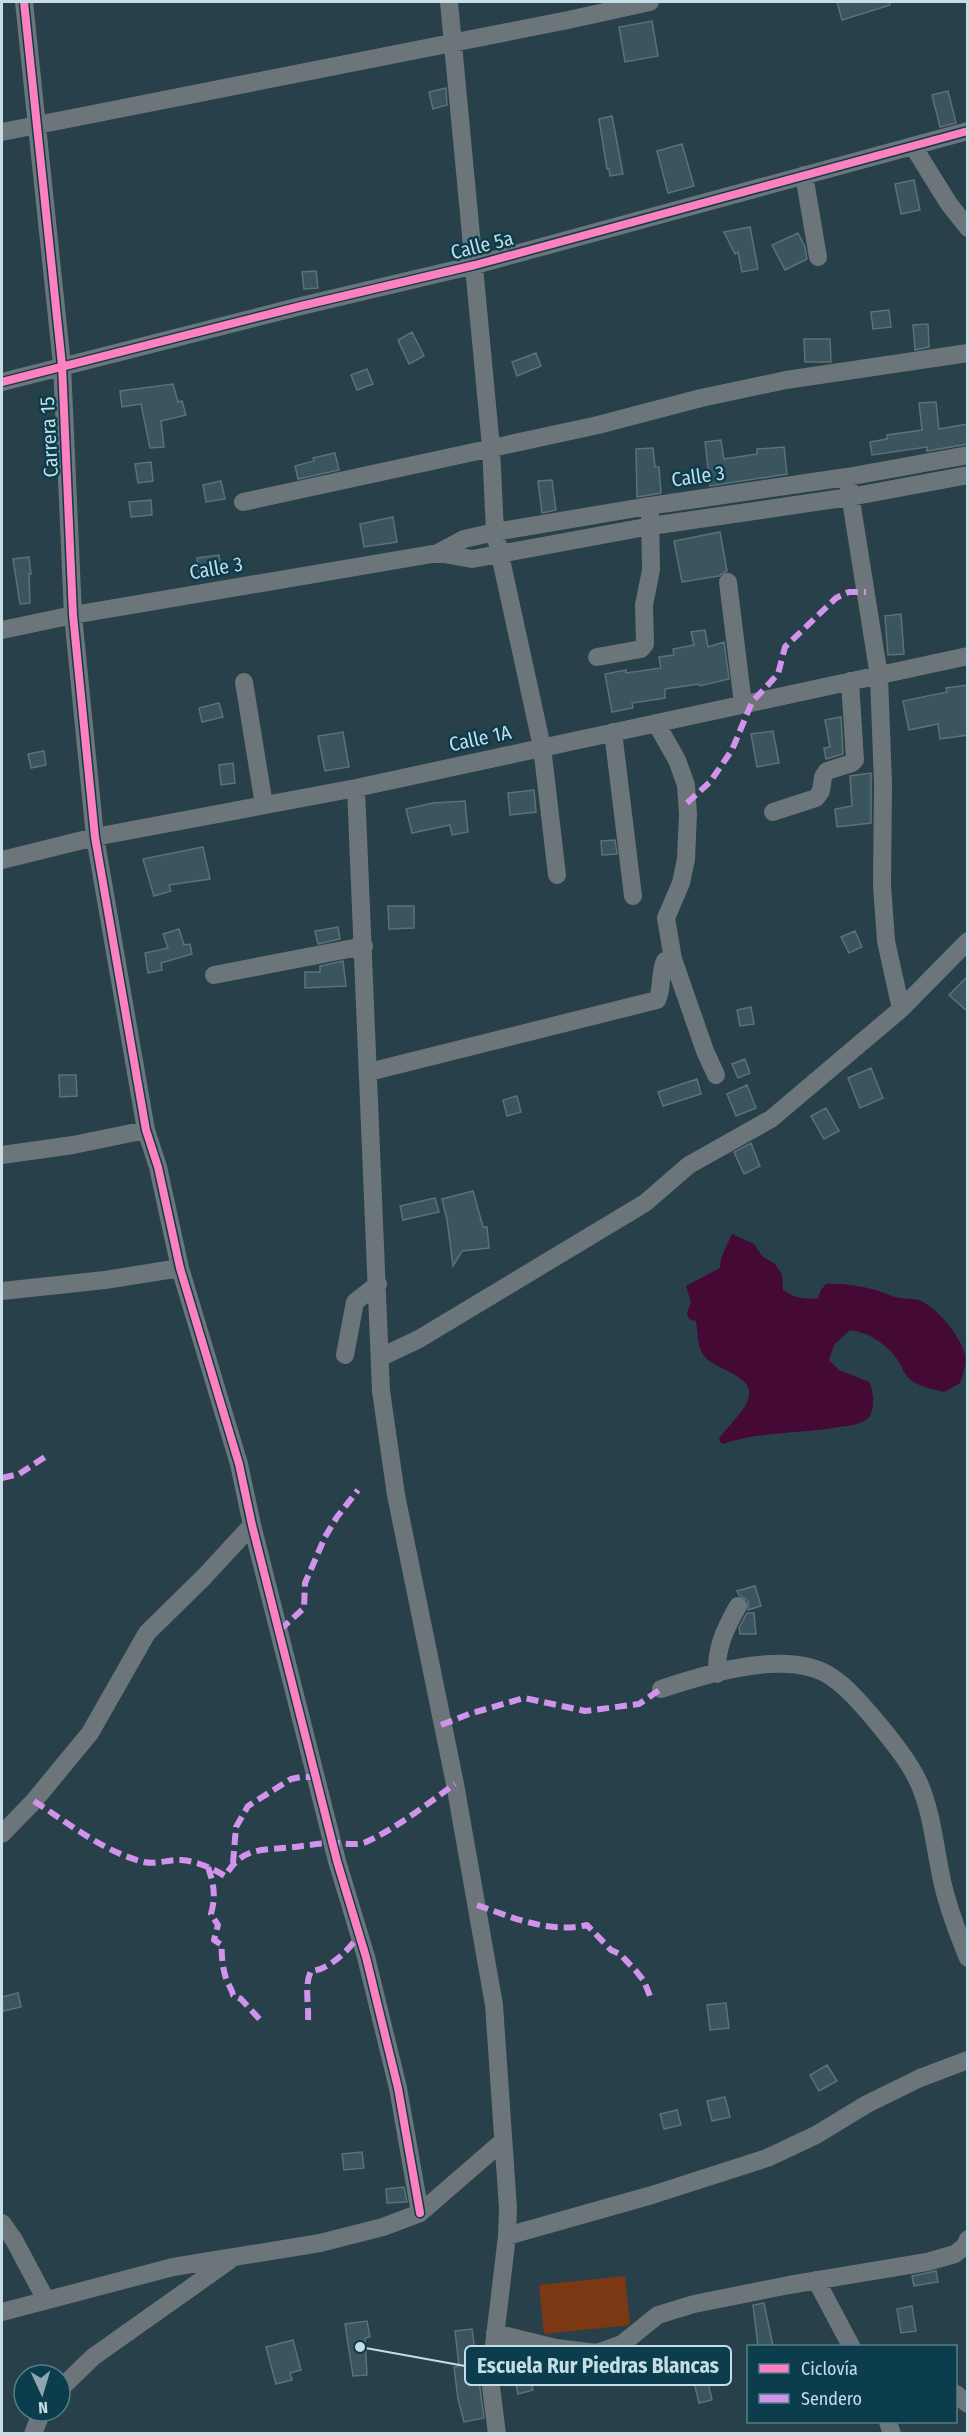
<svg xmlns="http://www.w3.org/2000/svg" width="969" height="2435" font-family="'Fira Sans Condensed',sans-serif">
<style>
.green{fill:#7b3813}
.water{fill:#440934}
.building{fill:#3a555d;stroke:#5c7178;stroke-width:1.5}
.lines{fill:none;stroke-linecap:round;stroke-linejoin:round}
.minor{stroke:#6c7579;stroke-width:18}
.quiet{stroke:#d193ec;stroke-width:6;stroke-dasharray:12 6;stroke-linecap:butt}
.cycleway-casing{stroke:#0b3d4c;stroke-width:11}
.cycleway{stroke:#ff80c0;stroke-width:8}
.labels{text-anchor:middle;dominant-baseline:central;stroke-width:5;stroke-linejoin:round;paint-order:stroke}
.street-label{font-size:20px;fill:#c5dde7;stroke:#0b3d4c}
.leader{fill:none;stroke:#c5dde7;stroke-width:2}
.callout-dot{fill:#c5dde7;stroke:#0b3d4c;stroke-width:2}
.callout{fill:#0b3d4c;stroke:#c5dde7;stroke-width:2}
.callout-label{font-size:21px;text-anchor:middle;font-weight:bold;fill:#c5dde7}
</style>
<rect width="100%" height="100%" fill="#274049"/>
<path class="green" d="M625,2276l5,49 -86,9 -5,-49z"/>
<path class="water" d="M732,1234l22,10 8,12 13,8 7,11 1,15c12,8 21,10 35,8l3,-8 5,-6c26,-1 45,4 69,13 7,2 16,1 23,3 17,4 45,39 47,56 1,9 -2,19 -5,27l-16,9c-12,-3 -30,-6 -38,-17 -4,-5 -5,-11 -9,-16 -12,-16 -27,-26 -47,-29l-16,15 -5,15 10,10 30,12c5,9 7,32 -3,38 -8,5 -19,6 -27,7 -38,7 -80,4 -117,17l-3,-5c8,-13 27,-28 30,-43 4,-21 -33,-26 -44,-39 -8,-9 -7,-24 -9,-36l-7,-2 -2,-6 4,-11 -5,-16 34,-18 1,-10z"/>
<path class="building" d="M837,2h53v3l-48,15z
M652,21l6,35 -33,6 -6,-35z
M446,88l1,17 -14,4 -4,-17z
M948,91l8,32 -16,4 -8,-32z
M612,116l11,58 -13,2 -1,-7h-2l-8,-50z
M682,144l12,42 -26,7 -11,-42z
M914,180l6,30 -19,4 -6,-30z
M750,227l8,42 -16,3 -4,-20 -3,2 -11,-22z
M798,233l7,14 2,12 -22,11 -13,-25z
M316,271l2,17 -14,1 -2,-17z
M889,310l2,17 -18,2 -2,-17z
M928,324l1,23 -14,3 -2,-25z
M412,332l12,24 -15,8 -11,-24z
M804,339h26l1,23h-26z
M536,353l5,13 -24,10 -5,-14z
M367,369l6,15 -16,6 -6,-15z
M173,384l5,18 4,-1 4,14 -25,6 3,26 -14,1 -9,-44 -19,3 -2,-16z
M936,402l3,27 29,-5v20l-41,7v-4l-55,8 -2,-13 17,-3v-4l35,-5 -3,-27z
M721,440l3,19 33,-5v-5l27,-2 3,27 -77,12 -5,-44z
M653,448l2,19h4l2,26 -24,4 -1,-48z
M335,453l4,17 -41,9 -3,-13 19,-5 -1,-3z
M151,462l2,19 -15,2 -3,-19z
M552,480l4,30 -14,3 -4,-32z
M221,481l4,18 -19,3 -3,-17z
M151,500l1,15 -21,2 -2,-15z
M393,517l4,25 -33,5 -4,-23z
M720,532l7,39 -8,5 -37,6 -8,-41z
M219,555l2,15 -22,3 -2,-15z
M29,557l2,17h-2l1,29 -10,1 -7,-45z
M901,614l3,40 -16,1 -3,-39z
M705,630l3,17 16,-5 5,37 -29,7 -1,-2 -34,5v9l-33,5 1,5 -21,4 -7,-38 21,-4v3l35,-5 -2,-11 15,-2 -1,-6 21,-4 -3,-13z
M968,685v50l-28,4 -2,-15 -29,6 -6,-29 44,-9 -1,-4z
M219,703l4,14 -21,5 -3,-14z
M841,717l2,37 -17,5 -2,-11 6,-1 -5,-27z
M773,731l6,32 -22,4 -6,-33z
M343,732l6,35 -24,4 -7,-35z
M44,751l2,14 -15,3 -3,-14z
M233,763l2,20 -14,2 -2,-20z
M871,773v50l-34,4 -2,-18 17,-3 -2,-30z
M534,790l2,22 -26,3 -2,-22z
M465,801l3,31 -16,3 -2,-10 -38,8 -6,-24 27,-6z
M615,840l2,14 -15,1 -1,-14z
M203,847l7,32 -41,6 2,6 -17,5 -11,-37z
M388,906h26v22l-25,1z
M338,927l2,12 -22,5 -3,-13z
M179,929l5,16 6,-1 2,10 -31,9 1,7 -14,3 -3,-20 23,-5 -5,-14z
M855,931l7,16 -13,6 -8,-16z
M343,961l3,25 -41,2v-16h15v-6z
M968,976v36l-19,-17z
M751,1007l3,17 -14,2 -3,-16z
M745,1059l5,14 -12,5 -6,-14z
M871,1068l12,30 -23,10 -12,-30z
M59,1075h17l1,21 -17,1z
M697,1079l4,15 -38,12 -5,-14z
M747,1085l9,23 -20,8 -9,-22z
M517,1096l4,16 -14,4 -4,-16z
M826,1108l13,23 -15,8 -13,-23z
M751,1143l9,23 -16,8 -10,-22z
M473,1191l10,36h4l2,21 -27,3 -9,15 -6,-46 -5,-21z
M435,1198l4,14 -36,8 -3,-14z
M755,1586l6,20 -13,4v-9l-9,-6 -2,-4z
M747,1613h7l2,21h-16l-1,-6z
M18,1993l3,14 -18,4 -1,-14z
M726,2003l3,25 -19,2 -3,-25z
M827,2065l10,16 -18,10 -9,-16z
M725,2097l5,20 -18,4 -5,-20z
M677,2110l4,15 -17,4 -4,-15z
M362,2152l2,16 -20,2 -2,-16z
M404,2187l3,15 -20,1 -1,-14z
M936,2271l2,11 -24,4 -2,-10z
M764,2303l9,43h-15l-5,-41z
M912,2306l4,25 -15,2 -4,-24z
M367,2321l3,16 -5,1 2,37 -14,1 -8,-52z
M472,2329l12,89 -20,4 -6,-23 -4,-32 5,-1 -4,-35z
M293,2340l8,30 -11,3 2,7 -16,4 -10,-37z
M701,2354l11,46 -13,3 -11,-46z
M527,2366l6,24 -15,4 -5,-25z"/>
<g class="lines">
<path class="minor" d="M24,2l38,363 11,250 22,222 51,293 12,37 22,101 59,196 13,61 85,336 29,96 32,131 22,125
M449,2l42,445 4,85 47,215 15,128
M2,132l566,-112 82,-18
M913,146l36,58 19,24
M804,175l14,82
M2,382l299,-76 174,-41 493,-134
M849,488l30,188 4,108 -1,101 4,56 15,68
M243,502l355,-77 103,-27 85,-18 182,-27
M438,553l34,6 179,-33 199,-29 118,-22
M728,582l15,122
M2,630l71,-15 365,-62 26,-14 31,-7 154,-26 198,-29 121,-22
M597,657l44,-8 4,-5 -1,-39 7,-35 -1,-56
M244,682l20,123
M613,732l20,164
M356,788l25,603 15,104 59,289 39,221 14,203 -1,28 -17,143 7,55
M773,812l43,-14 5,-7 2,-14 4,-6 25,-8 3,-3 -5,-79
M2,860l93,-23 261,-49 612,-132
M673,959l32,92 11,24
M214,975l150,-29
M369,1072l288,-72c6,-12 2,-26 8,-39l8,-2 -7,-41 15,-35 5,-24 2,-45 -2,-29 -9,-25 -21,-37
M2,1155l71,-10 73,-15
M2,1291l103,-11 75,-12
M345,1355l10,-53 23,-18
M381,1357l38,-18 226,-136 44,-38 82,-46 130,-110 67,-68
M717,1674c-1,-27 8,-45 21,-68
M661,1689c45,-15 130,-42 172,-11 16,11 29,27 42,42 15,18 34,41 44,63 14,32 16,68 24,102 6,25 15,49 25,73
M2,1834l32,-33 56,-68 57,-100 57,-56 48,-52
M2,2223l12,17 32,60
M507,2236l145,-41 115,-37 49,-23 51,-31 53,-26 48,-18
M816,2280l35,66
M2,2312l171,-45 147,-24 63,-16 37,-14 83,-72
M495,2333l61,15 41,5 25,-9 36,-29 36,-11 95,-19 138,-23 28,-8 10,-8 3,-7
M60,2389l33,-32 137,-97
M956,2394l12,10
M888,2422l4,12
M33,2434l9,-23"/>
<path class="quiet" d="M687,803l23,-21 22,-32 20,-48 26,-28 7,-27 51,-49 13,-6h17
M2,1478l17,-4 26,-17
M280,1630l24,-22 1,-25 20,-46 12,-20 21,-27
M441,1725l28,-11 55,-16 61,13 54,-7 22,-15
M34,1801c34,22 70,51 110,61 13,3 25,-3 37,-2 15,1 31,8 44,16 16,-26 31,-26 58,-28 17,-1 34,-5 51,-5 10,0 24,3 32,-1 31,-14 61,-38 89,-58
M233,1863l3,-36 12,-21 43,-27 10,-2h15
M208,1867c6,18 8,29 3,47l7,11 -4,15 8,5c-1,11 1,26 5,36 2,5 5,8 6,14l8,4 22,24
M477,1905c34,12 73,29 110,20l24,25 9,4 16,17 8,10 6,15
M308,2020c1,-17 -4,-34 3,-49 18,-1 39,-22 48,-36"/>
<defs>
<path id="cycleway" d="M24,2l38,363 11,250 22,222 51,293 12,37 22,101 59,196 13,61 85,336 29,96 32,131 22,125
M2,382l299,-76 174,-41 493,-134"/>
</defs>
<use href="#cycleway" class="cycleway-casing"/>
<use href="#cycleway" class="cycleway"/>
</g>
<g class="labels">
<g class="street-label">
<text transform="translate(482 245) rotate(-14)">Calle 5a</text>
<text transform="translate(49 437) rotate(-93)">Carrera 15</text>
<text transform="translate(698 476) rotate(-8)">Calle 3</text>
<text transform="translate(216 568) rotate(-10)">Calle 3</text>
<text transform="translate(480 738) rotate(-12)">Calle 1A</text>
</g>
</g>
<path class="leader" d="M360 2347L465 2366"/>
<circle class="callout-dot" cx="360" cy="2347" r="6"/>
<rect class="callout" x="465" y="2346" width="266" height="39" rx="6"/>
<g class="callout-label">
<text x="598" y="2373">Escuela Rur Piedras Blancas</text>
</g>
<rect width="969" height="2435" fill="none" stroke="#c5dde7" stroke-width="6"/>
<rect x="747" y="2345" width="210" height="78" fill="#0b3d4c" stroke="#557d8a" stroke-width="1.5"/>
<rect x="759" y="2364" width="30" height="9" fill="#ff80c0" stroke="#557d8a" stroke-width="1.5"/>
<text x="801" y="2375" font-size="18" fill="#c5dde7">Ciclovía</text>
<rect x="759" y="2394" width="30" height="9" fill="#d193ec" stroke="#557d8a" stroke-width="1.5"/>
<text x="801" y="2405" font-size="18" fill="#c5dde7">Sendero</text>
<g transform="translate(42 2393) rotate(176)"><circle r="28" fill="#0b3d4c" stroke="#557d8a" stroke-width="1.5"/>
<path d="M0-4.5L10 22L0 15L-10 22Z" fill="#8ea6b0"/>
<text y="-9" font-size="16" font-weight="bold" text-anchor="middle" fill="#c5dde7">N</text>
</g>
</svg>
